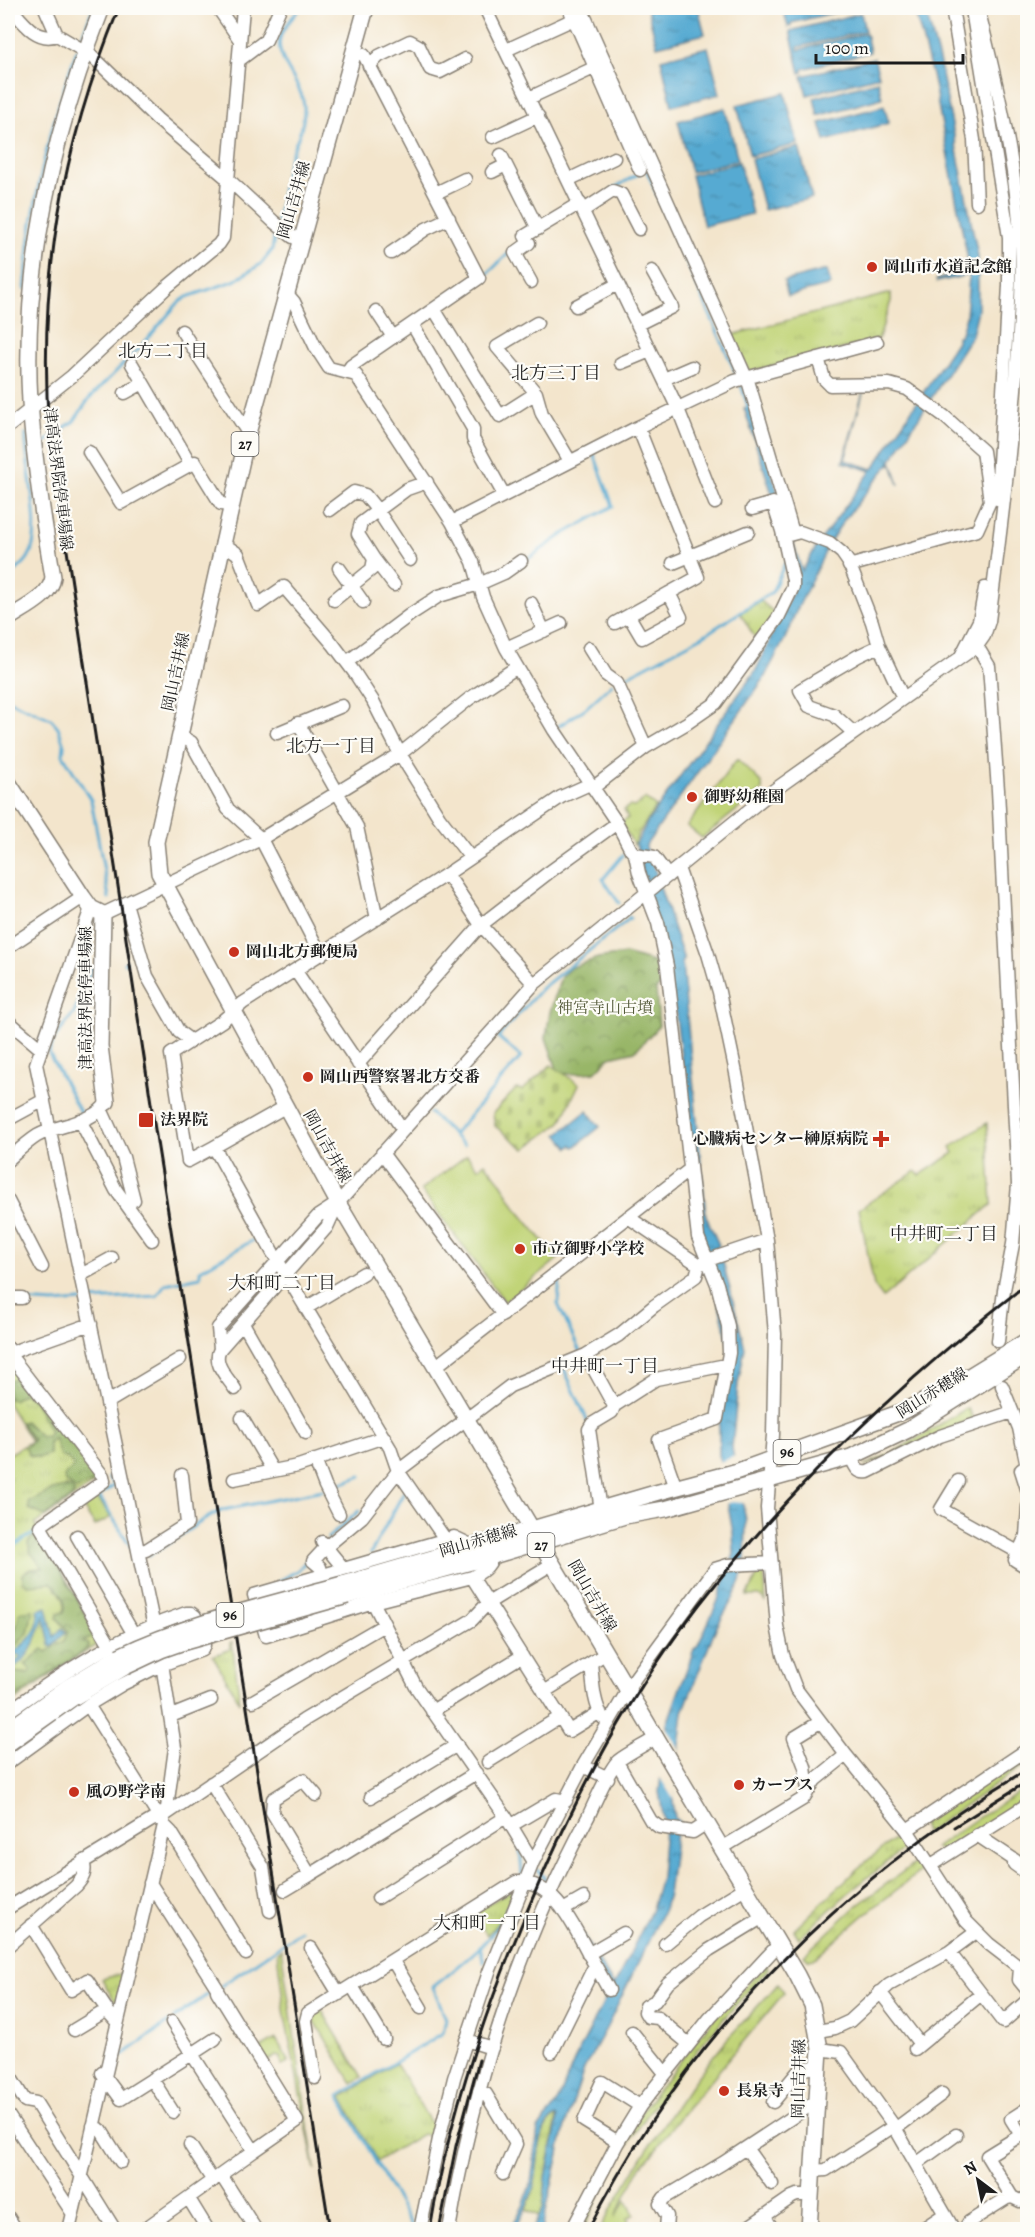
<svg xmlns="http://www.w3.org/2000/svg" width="1035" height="2237" font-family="Alegreya,'Noto Serif JP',serif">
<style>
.grass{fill:url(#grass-tufts);stroke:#6e784a;stroke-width:1.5}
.forest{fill:url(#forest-crowns);stroke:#5a6942;stroke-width:1.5}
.cemetery{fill:url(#cemetery-stones);stroke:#6e784a;stroke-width:1.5}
.garden{fill:#c1d478;stroke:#6e784a;stroke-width:1.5}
.water{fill:url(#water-ripples);stroke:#396377;stroke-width:1.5}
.pier{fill:#f3e5cc}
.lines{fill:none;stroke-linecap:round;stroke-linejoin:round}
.stream{stroke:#56aad2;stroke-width:3}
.minor-casing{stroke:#888074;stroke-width:15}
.major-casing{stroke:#888074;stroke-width:18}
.minor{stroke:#fff;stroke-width:12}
.major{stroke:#fff;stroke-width:15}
.rail{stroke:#1c1c1c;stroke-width:3}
.major-bridge-casing{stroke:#888074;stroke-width:18;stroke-linecap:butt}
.major-bridge{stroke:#fff;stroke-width:15}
.poi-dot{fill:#c8321e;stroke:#fdfcf7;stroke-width:2}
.labels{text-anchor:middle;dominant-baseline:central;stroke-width:4.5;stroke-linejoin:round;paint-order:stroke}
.shield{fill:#fdfcf7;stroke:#605f5e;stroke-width:1.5}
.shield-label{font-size:15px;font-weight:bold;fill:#1c1c1c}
.street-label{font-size:16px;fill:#1c1c1c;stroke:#fdfcf7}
.poi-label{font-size:16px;font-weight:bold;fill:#1c1c1c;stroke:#fdfcf7;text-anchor:start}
.park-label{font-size:16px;fill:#565c3c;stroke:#fdfcf7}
.neighbourhood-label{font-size:18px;fill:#1c1c1c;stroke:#fdfcf7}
</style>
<defs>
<pattern id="grass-tufts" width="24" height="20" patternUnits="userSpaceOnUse" patternTransform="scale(1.5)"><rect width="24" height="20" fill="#c1d478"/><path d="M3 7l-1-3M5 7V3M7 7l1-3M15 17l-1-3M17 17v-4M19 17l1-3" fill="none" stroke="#a5b567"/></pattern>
<pattern id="forest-crowns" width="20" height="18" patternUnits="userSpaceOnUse" patternTransform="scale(1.5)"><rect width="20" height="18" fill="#98b668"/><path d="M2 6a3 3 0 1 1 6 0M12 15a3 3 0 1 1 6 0" fill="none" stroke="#7b9355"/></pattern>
<pattern id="cemetery-stones" width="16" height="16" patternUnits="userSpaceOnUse" patternTransform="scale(1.5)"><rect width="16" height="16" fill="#c1d478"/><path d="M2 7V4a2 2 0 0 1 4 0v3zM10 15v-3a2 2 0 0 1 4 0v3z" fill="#a5b567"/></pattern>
<pattern id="water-ripples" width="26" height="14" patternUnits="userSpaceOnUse" patternTransform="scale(1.5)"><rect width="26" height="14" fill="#56aad2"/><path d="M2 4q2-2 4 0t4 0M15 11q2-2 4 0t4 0" fill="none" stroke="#468aaa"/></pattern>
</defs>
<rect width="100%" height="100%" fill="#fdfcf7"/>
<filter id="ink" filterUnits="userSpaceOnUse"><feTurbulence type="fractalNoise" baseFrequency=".0167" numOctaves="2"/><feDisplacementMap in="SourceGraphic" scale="12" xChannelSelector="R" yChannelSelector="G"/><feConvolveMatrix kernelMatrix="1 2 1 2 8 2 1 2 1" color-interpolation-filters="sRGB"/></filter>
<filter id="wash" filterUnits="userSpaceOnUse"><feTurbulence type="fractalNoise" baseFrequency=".008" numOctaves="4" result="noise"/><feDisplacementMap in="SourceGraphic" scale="24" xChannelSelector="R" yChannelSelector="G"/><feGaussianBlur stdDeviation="1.35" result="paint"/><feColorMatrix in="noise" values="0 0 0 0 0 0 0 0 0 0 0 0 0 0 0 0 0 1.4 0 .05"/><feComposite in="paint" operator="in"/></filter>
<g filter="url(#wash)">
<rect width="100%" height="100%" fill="#f3e5cc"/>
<path class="grass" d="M891,293v8l-13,39 -129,32 -17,-37z
M761,601l16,14 -20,26 -17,-28z
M645,799l11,8 -18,27 -4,11 -13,-22 7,-5 -4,-8 5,-4 5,1z
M987,1123l5,81 -109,94 -9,-12 -15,-77 57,-38 4,4 34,-22 -3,-6z
M8,1363h4l87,117 -64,44 67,118 -28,17 -66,47v-251l23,-14 -23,-37z
M967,1408l6,10 -87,41 -22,7 30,-14z
M95,1495l16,22 -16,9 -15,-23z
M758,1572h6l2,30 -7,-6h-12l9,-17z
M232,1642l8,61 -27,-47 18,-7 -1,-6z
M1027,1751v12l-102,70 -3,-10z
M1027,1787v12l-16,10 -1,-1 -4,2 1,2 -63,40 -9,-4 41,-29z
M900,1834l7,12 -60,48 -48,44 -5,-8 63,-61z
M919,1860l3,10 -59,46 -49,43 -5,1 -5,-5 51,-48z
M515,1888l-14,31 -14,16 -14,-22z
M281,1949l34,221 -30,-153 -8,-65z
M766,1965l2,4c-58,64 -116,131 -159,206 -10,18 -17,37 -25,54l-9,1 66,-118 71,-92z
M125,1973l-8,32 -15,-26z
M778,1984l6,9 -104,124 -30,40 -9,9 -26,51 11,-17 8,14 -7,5 6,10h-33c36,-65 80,-134 128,-191 17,-18 34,-36 50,-54z
M321,2009l41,68 -10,6 -41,-68z
M276,2039l13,22 -7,5 -1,-9 -5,-1 -11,7 -8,-13z
M396,2063l38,66v8l-12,-3 -45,27 -35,-64z
M557,2116l-11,61 -3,31 -4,8 -13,-6c3,-9 7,-18 9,-27 3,-18 3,-60 22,-67z"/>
<path class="forest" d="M625,954l39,11 2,16 -10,8 3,37 -24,25 -25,6 -15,15 -36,3 -13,-37 4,-26 11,-35 9,-9 28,-10z
M13,1379l14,5 70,92v4l-20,10 -12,-8 -1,-5 10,-11 -7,-8 -7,-2 -6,-18 -5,5v11l-10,4 -10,-3 -4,-8 8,-6 -12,-19 4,-1 14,14 8,2 3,-5 -15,-30 -11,-9 -11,7 -5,-2v-17z
M65,1487l7,1 3,4 -3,5 -27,19 -16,-7v-7l24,-12z
M39,1533l56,98 -3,7 -10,4 7,2v3l-81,56v-12l6,-5 -3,-4v-8l4,-2 13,2 3,-4 -6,-6 18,-15 4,3 12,-9h4l5,-12 -11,-13 1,-4 6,-2c4,-12 -5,-20 -12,-29l-24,2 -5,-4v-7l7,-5 13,-1 -12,-15 -3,-10 5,-6z
M33,1610l-5,23 -14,14 -6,-2 8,-17 4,-16z"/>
<path class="cemetery" d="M551,1065l28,19 -18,38 -36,27 -30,-23 -2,-13 23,-24 7,1z"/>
<path class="garden" d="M737,759l25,24v7l-60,48 -15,-12z
M467,1155l11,13 7,-5 17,21 14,24 42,51 -53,43 -84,-112z"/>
<path class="water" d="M647,8h51l7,26 -48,12z
M783,8h71l-63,15v3l-3,1z
M914,8h11l15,56 38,192v54l-6,25 -81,126 8,24 -5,-17 -4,-5 -46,57 -13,20 -37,76 -4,13 -27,51 -117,165c0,9 9,19 10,30l28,85 -2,3 24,253 13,29 -2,5 5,8 23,90 -7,36 -6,64 14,72 -1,48 -11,29 -18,31 -33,84 -10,88 2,18 8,8 -7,7 -8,62 -4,14 -56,116 -24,44 -19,58 -23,102h-9l10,-21 3,-31 12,-59 -1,-2c-21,8 -18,51 -23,70 -4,16 -11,29 -19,43l-5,1 13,-24 8,-24 7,-53 20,-28 16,-40 36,-71 -54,-98 7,9 51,85 38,-77 9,-32 4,-51 -6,-34 8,-68 27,-75 4,-4 19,-42 17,-49 -1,-21 -14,-78v-34l12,-67 -27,-112 -28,-226 -40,-172 12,-23 108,-151 37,-80 -10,-62 -39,-120 7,-2 51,165 16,-27 53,-73 -28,-9 22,-77 -20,75 28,9 84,-128v-5h3l6,-19 3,-42 -32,7 -1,-2 31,-9v-16l-34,-176z
M861,13l4,18 -67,16v3l68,-17 4,19 -67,17v3l-3,1 -10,-42z
M708,47l12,47 -48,12 -11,-47z
M874,58l5,18 -72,19 -5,-19z
M878,81l4,17 -64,18 -4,-18z
M785,93l13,51 -48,12 -13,-51z
M884,106l5,17 -64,18 -5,-18z
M725,108l13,52 -47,12 -13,-51z
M799,147l13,51 -48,12 -13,-51z
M739,162l13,52 -48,12 -13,-51z
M827,270l4,15 -43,11 -4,-15z
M587,1111l13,16 -25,20 -3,-2 -3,3 -11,-14z
M47,1607l7,30 8,-9 4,4 -14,14 -2,-1 -6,-29c-5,15 -9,30 -19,42 -6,7 -13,9 -17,18l4,10 -4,4v-21l13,-12 -3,-3 -10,6v-4c15,-10 35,-25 29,-46z"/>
<path class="pier" d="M735,1456l9,47 -12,-1 -8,3 -7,-42z
M664,1724l15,25 -5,51 -15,-24z"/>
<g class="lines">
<path class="stream" d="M79,44l14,-36
M637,149l100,227
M614,188l26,-15
M277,221c5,-21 6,-44 13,-64 6,-15 13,-28 14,-44 3,-29 -33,-53 -23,-78 4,-10 13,-19 19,-27
M484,277l27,-26
M25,289c5,-81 24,-162 52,-239
M740,382l9,28
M38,447l36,-26 15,-22 56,-57 33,-39 9,-6 47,-16 27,-17 11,-14 4,-23
M525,561l37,-26 51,-29 -19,-52
M8,577c7,-6 15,-11 20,-19 17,-26 -4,-93 -2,-124
M618,681l85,-45 69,-44 13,-29
M8,700l43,19 7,8 6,18 -1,10 28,45 18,98
M559,726l27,-18 26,-24
M619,903l-16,-24 20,-24
M91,924l-7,37 6,8h5
M124,963l2,-1
M430,1113l23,21
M82,1116l-33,-63 5,-14 20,-26 16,-39v-5
M464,1145l-11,-10 68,-78 -23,-20 44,-49 88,-70 -1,-1
M560,1275l-2,29 22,48
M91,1300l66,-4 8,-12 35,-7v-7l59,-33
M22,1301l32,2 28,-2
M564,1369l24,53
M109,1478l6,7 -16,11 34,54
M329,1488l32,-12
M328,1538l31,-27
M8,1549l30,-18
M371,1553l34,-63
M149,1555c26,-13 47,-34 74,-45l100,-20
M278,1582l20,-12 11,-12
M520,1847l2,29
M537,1870l13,14
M480,1947l4,15
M221,1986l80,-55
M174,2018l39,-27
M113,2062l56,-40
M414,2230l-75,-134 104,-63 3,-14 -13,-32c28,-23 61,-46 75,-80"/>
</g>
</g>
<g filter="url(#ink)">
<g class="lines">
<defs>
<path id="minor" d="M11,8c11,13 26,35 46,27
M45,8l12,27 34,20 66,64 72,61 45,42 19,15 8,4
M218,8l22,32
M485,8l193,401 37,94
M569,8l71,162
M581,8l168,376 44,149
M952,8l22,132 3,63
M973,16l36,221v48l-12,214
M506,50l68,-31
M238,61l28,-21 14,-32
M369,66l10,-10 31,-15 9,5 11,23 10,3 25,-13
M529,98l67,-31
M493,137l45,-21
M501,155l37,74
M492,172l14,-7
M568,180l46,-22
M436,193l29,-14
M584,210l29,-19 8,3 18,35
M391,253l35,-24 23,-11
M531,282l-16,-29 14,-10 -4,-7 55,-33
M287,294l7,8 22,46 13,20 27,7 96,147 21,40 10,35 23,51 48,82 63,93 14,27 4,4 19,3 14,19
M576,306l42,-22
M434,309l66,107 36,-23
M376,311l17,26
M537,323l-40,24 39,46 6,21 28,47
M412,324l61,105v10l31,56
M638,324l34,-17 -20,-36
M182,331l66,102
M818,358l6,21 6,6 59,-1 18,5 37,27 39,35 7,50 -13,29 -128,36
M621,363l29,-12
M132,364l59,101
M347,372l4,-6 128,-88 -115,-223 -11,-3
M664,379l28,-12
M125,393l18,-10
M8,427l64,-51 94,-88 53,-44 4,-6 20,-230
M89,452l32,51 74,-41 26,42 9,2
M330,510l24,-18 11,3 13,16 32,49
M452,522l186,-95 97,-46 142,-39
M785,536l15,-4 30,11 12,10 7,10 23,59 7,24 24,52
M222,543l16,11 20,51 26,-18 49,57 21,28 19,29 27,53 23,37 16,26 31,40
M374,559l20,26
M673,563l75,-31
M339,568l24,34
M334,600l38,-31 2,-10 -16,-25 3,-11 46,-34 20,-7
M531,603l13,28
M629,616l13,22 39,-21 -12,-24
M615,623l83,-46 -60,-150
M977,646l12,20 9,124 20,394 -5,60 -9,46 -6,51
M506,648l55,-25
M589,648l17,27 11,8 29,64
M960,658l19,-37 6,-33
M347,662l64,-48 28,-18 40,-12 25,-11 17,-12
M298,723l59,104 20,92
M277,733l65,-27
M854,733l-20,-18 -25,-9 -9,-16 58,-34 21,-10
M180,736l11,6 37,67 33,30 60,116
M594,787l52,-40 41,-24 29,-20 62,-85 15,-31v-7l-11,-49 -9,-28 -21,6
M635,854l4,19 19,50 9,43 31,271 19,47 11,42 1,27 -12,66 -58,21 17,48
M678,868l30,86 11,38 17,81 31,167 8,94 -2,101 -6,73 10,118 6,29 13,34 50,66 61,75 59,91 23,23 39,30
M447,874l34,51 53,59
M126,903l21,73 32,56 11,8
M103,914l158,-75 139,-85 69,-55 48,-32
M8,947l75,-50
M295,970l108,160
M8,1021l33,28
M358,1064l123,-139 67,-52 69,-50
M285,1107l-71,40 59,106 117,195 8,23 47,68
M102,1111l21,46 11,43
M8,1117l1,2 35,-19
M80,1120l36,70 36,50
M214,1147l-26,14 -17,-107 51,-33 21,-18 204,-129 114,-77 29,-13
M382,1153l121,162
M8,1160c9,-8 18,-17 29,-24 21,-12 57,-12 70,-34
M8,1201l34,66
M338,1203l-11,24 -107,122 -2,-21 100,-112 20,-13 196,-219 236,-191 207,-147 7,-10 5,-15c11,-86 22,-172 28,-258 3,-44 7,-88 3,-132 -6,-76 -24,-150 -42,-223
M628,1217l71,48
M81,1275l31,-17
M8,1298h14
M306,1308l58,-35
M243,1323l63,110
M8,1348l5,11 90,117 1,5 -64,45 70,119
M220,1349c-8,14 7,28 15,40
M8,1355l12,-6 71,-25
M586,1355l28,51 -2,6 -20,12 -3,5 12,81
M435,1367l254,-197
M1002,1386l17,42 9,43
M108,1402l72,-43
M614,1406l42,-27 70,-14
M242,1418l31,53 25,-5 86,-29
M851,1457c4,9 6,17 17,15l72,-36 72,-24
M315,1460l10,26 14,28
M1025,1467l-4,3 7,22
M234,1479l39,-8
M958,1481l-17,28 77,43
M1028,1507l-2,29 -11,24 13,8
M77,1536l56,97
M322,1542l4,5 -13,14 7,6 2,9
M473,1546l-19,-9 -200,58 12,41 107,-34 99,-25c10,-5 17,-10 21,-21
M139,1551l7,-1 41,-26 -5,-49
M344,1569l-18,-22 36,-30 36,-46 112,-85 76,-31 33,-20 35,-29 42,-30 3,-11 9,-5 59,-20
M472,1577l97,154 31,-19
M373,1602l43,85 90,130 27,45
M591,1663c2,18 2,40 12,55
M544,1692l61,-38
M253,1701l131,-76
M88,1705l67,106 7,6
M432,1711l90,-55
M8,1712c57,-41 110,-76 178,-99h5l4,3 9,29 -2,5 -41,15 -40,20 -33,20 -80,58
M171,1716l40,-16
M488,1762l72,-45
M617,1762l34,59 8,6 34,5 14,-9
M583,1766l25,12
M211,1783l52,84 7,44
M808,1790l-3,-23 -11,-29 26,-16
M316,1795l-13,-15 -30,19 -1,13 38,63 166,-102
M371,1797l86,-52
M164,1825l7,7 75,122
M512,1825l44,-26 10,2
M907,1830l121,-81
M977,1835l39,26 -2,3 14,10
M722,1848l81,-49 12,-19 31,-25
M931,1865l97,-61
M150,1883l67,105
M285,1890l25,-15
M378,1898l128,-81
M8,1908l144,-88 10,-3 142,-97 168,-100 16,-17 64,-39
M563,1910l21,-12
M31,1925l40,65 16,-10 22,33 8,9
M665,1944l34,-28 46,-28
M8,1946l68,-60c7,-8 11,-14 7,-25
M311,1948l28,46
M949,1952l54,70 25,-22
M588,1954l36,-21
M393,1961l28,47
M595,1965l14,25
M1020,1968l-1,12 9,11
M352,1986l32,53
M217,1991l80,130 -43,30
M880,1992l40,52
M172,2022l20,32 23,-15
M74,2030l33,-20
M817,2031l18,-3 15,-7 39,-36 60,-33 27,-20
M632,2032l33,41
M466,2040l26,8
M689,2044l-31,-26 -10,-1 -3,-5 1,-6 9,-5 13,-18 41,-33 54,-33
M820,2049l21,3 53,74 60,104
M915,2049l65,-54
M8,2073l17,28 11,2 79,127
M102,2073l19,26 71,-45 62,97 -111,79
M315,2078l-9,-57 2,-8 208,-131c42,-2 61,53 79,83l-43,87
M152,2079l21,33
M479,2091l7,3 30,50 -13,30
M773,2102l24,-29 7,-4 15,-3
M8,2115l65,99
M93,2126l8,4 20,32
M895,2129l47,-35
M618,2142l-34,-21 18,-39 38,24
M190,2145l23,36
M746,2148l26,36
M916,2164l40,-29
M813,2171l13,-1 68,-44
M221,2175l35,55
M1012,2197l-25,-41 34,-21 -10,-16 17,-11
M189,2199l19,31
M8,2217l8,13
M765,2217l8,13
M69,2230l95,-405 -2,-8 5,-9 8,-60 -12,-78 -127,-606 55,-156
M420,2230l19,-91 15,-61 35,-106 44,-110 50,-96 52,-88 80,-109 13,-4 44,-2
M449,2230c24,-144 70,-285 139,-413 6,-13 21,-48 30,-56 12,-9 27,-16 39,-24
M572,2230l46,-88 22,-36 70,-88 69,-74
M666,2230l1,-14 -7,-12 4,-6 59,-35 94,-62
M744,2230l48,-33 5,-2h14
M921,2230l24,-16
M964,2230l5,-8 38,-24 5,-1 8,4 8,-4"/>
<path id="major" d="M366,8l-118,425 -92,409 3,31 179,330 459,772 15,30 8,44 -11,181
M8,619c15,-11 43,-22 45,-42 -10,-58 -19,-117 -23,-175 -8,-136 23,-269 72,-394
M8,782l75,115 8,11 12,6 -3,132 7,56
M343,1584l316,-92 79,-21 163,-59 39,-18 88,-54
M347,1596l146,-40 132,-40 40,-7 186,-52 57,-27 120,-76
M8,1730l58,-42 53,-32
M8,1744l65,-46 52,-31"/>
</defs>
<use href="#minor" class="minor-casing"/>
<use href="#major" class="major-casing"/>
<use href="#minor" class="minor"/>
<use href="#major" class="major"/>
<path class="rail" d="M119,8c-58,141 -81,272 -70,424l105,691 176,1107
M954,1827l74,-46
M430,2230c16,-98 45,-190 82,-282 44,-110 96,-219 166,-315 98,-134 219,-248 350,-350
M439,2230l17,-84 23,-86
M588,2230c98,-193 254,-351 440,-461"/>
<defs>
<path id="major-bridge" d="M119,1656c71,-34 149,-51 224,-72
M125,1667l36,-17 20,-7 166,-47"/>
</defs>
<use href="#major-bridge" class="major-bridge-casing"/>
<use href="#major-bridge" class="major-bridge"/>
</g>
</g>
<g class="poi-dot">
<circle cx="872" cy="267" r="6"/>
<circle cx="692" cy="797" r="6"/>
<circle cx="234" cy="952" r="6"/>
<circle cx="308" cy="1077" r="6"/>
<rect x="138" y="1112" width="16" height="16" rx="3"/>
<path d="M878 1130h6v6h6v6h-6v6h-6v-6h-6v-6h6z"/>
<circle cx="520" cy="1249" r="6"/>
<circle cx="739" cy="1785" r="6"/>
<circle cx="74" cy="1792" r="6"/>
<circle cx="724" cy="2091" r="6"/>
</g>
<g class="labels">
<g class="shield">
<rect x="231.5" y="432" width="27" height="24" rx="4.5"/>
<rect x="773.5" y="1440" width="27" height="24" rx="4.5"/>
<rect x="527.5" y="1533" width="27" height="24" rx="4.5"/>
<rect x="216.5" y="1603" width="27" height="24" rx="4.5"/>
</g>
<g class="shield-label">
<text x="245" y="444">27</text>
<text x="787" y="1452">96</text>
<text x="541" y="1545">27</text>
<text x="230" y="1615">96</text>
</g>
<g class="street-label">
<text transform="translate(294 200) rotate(-74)">岡山吉井線</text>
<text transform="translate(58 479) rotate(83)">津高法界院停車場線</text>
<text transform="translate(176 672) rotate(-78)">岡山吉井線</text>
<text transform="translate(86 998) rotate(-90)">津高法界院停車場線</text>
<text transform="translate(327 1146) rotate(61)">岡山吉井線</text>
<text transform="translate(932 1393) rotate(-32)">岡山赤穂線</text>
<text transform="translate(478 1541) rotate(-16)">岡山赤穂線</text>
<text transform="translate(592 1596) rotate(60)">岡山吉井線</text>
<text transform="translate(799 2079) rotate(-89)">岡山吉井線</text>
</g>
<g class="poi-label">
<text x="884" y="267">岡山市水道記念館</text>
<text x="704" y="797">御野幼稚園</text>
<text x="246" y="952">岡山北方郵便局</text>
<text x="320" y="1077">岡山西警察署北方交番</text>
<text x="160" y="1120">法界院</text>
<text x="868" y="1139" text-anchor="end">心臓病センター榊原病院</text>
<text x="532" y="1249">市立御野小学校</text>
<text x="751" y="1785">カーブス</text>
<text x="86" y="1792">風の野学南</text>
<text x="736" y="2091">長泉寺</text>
</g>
<g class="park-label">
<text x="605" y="1008">神宮寺山古墳</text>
</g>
<g class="neighbourhood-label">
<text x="163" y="351">北方二丁目</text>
<text x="556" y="373">北方三丁目</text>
<text x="331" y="746">北方一丁目</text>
<text x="944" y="1234">中井町二丁目</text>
<text x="282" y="1283">大和町二丁目</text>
<text x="605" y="1366">中井町一丁目</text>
<text x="487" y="1923">大和町一丁目</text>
</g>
</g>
<rect width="1035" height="2237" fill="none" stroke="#fdfcf7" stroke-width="30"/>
<g transform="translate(978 2180) rotate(328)" stroke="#fdfcf7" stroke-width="4.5" paint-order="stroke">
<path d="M0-4.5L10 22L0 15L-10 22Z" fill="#1c1c1c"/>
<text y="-9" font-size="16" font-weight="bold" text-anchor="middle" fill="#1c1c1c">N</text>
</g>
<path d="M816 54v9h147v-9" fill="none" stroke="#1c1c1c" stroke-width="3"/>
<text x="825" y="54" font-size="18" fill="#1c1c1c" stroke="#fdfcf7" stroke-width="4.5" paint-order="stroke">100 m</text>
</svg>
